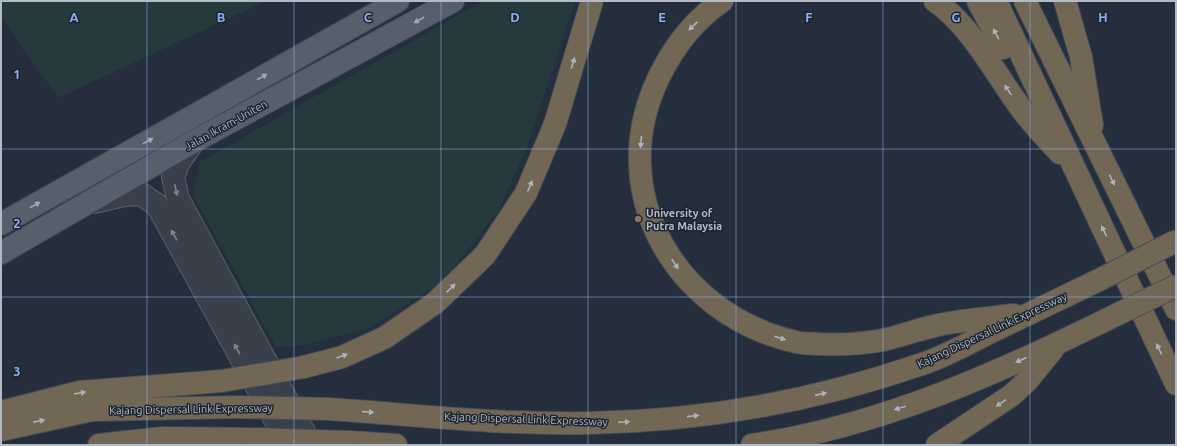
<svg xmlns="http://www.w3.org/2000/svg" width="1177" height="446" font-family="Ubuntu,sans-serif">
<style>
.green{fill:#263a3d}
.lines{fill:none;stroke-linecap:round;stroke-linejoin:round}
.minor-casing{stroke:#565e6a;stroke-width:24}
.major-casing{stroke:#414955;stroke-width:24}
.highway-casing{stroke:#434b57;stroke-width:24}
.minor{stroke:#38404c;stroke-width:22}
.major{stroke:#565f6c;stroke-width:22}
.highway{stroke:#726755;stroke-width:22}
.highway-bridge-casing{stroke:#434b57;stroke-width:24;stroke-linecap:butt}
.highway-bridge{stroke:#726755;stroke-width:22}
.oneway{fill:#a0a9b5}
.oneway2{fill:#acb3bc}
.oneway3{fill:#7c8490}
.grid{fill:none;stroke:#8bb2f5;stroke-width:1;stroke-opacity:0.55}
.education-dot{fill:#8d6e63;stroke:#1d2531;stroke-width:1.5}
.labels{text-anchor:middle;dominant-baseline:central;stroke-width:3;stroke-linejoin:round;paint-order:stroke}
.street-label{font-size:11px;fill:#b3bbc7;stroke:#1d2531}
.poi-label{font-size:11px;font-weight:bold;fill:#b3bbc7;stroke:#1d2531;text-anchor:start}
.grid-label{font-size:13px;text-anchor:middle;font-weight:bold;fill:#8bb2f5;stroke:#1d2531;stroke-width:3;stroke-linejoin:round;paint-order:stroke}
</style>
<rect width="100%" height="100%" fill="#242e3c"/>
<path class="green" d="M1,1h265l-208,97 -57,-81z
M483,1h92l-47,144 -29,65 -55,71 -74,47 -70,18 -24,1 -83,-152 7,-33z"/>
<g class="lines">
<defs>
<path id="minor" d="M193,142l-14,20 -6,15 5,22 133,246
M94,202l30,-7 17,-1 16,11 132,240"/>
<path id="major" d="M1,224l397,-223
M1,253l192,-111 260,-141"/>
<path id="highway" d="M722,1c-29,20 -48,45 -63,76 -56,115 17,238 137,265 7,2 16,1 23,2 21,1 43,0 64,-4 17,-4 34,-10 51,-14 26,-6 54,-8 80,-11
M935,1c36,24 62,76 88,110 11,15 24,28 37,42
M978,1l25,47
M996,1l180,383
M1025,1l151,308
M1065,1l16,56 11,68
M304,367l38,-10 42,-19 51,-35 50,-48 41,-62 29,-69 37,-123
M329,409c86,6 174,16 260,14 113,-2 226,-22 333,-59 24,-8 47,-21 69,-32 36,-17 72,-35 108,-52
M1,412l79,-20 142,-11
M1,430l91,-20 145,-3
M349,442l47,3
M99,445l63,-7 89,1
M752,445c131,-19 251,-74 368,-132
M937,445l75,-50 15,-14 26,-32"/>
</defs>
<use href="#minor" class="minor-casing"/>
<use href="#major" class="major-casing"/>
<use href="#highway" class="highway-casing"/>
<use href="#minor" class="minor"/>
<use href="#major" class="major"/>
<use href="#highway" class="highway"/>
<defs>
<path id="highway-bridge" d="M1099,280l77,-39
M1120,313l56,-27
M222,381l82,-14
M237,407l92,2
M251,439l98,3"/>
</defs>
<use href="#highway-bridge" class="highway-bridge-casing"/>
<use href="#highway-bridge" class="highway-bridge"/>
</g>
<defs><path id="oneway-solid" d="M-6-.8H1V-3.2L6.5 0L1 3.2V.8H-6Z"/></defs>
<g class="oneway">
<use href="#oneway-solid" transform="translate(419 20) rotate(151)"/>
<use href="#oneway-solid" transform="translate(262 77) rotate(-29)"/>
<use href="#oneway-solid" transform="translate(148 141) rotate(-29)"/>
<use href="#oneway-solid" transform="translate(35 205) rotate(-29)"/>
</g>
<g class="oneway2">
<use href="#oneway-solid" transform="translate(693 26) rotate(137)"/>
<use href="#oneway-solid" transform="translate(996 34) rotate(-118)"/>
<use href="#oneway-solid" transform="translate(573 63) rotate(-74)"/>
<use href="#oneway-solid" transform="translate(1008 90) rotate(-124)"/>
<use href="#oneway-solid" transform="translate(641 142) rotate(94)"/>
<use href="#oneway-solid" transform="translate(1112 180) rotate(64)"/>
<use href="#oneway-solid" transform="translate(530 186) rotate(-67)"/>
<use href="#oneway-solid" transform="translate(1104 231) rotate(-115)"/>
<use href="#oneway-solid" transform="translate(675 264) rotate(57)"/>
<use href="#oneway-solid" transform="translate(451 288) rotate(-44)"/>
<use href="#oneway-solid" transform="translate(780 338) rotate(17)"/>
<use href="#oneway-solid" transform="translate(1159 349) rotate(-115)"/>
<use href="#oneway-solid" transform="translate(342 356) rotate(-20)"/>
<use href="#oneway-solid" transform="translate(1021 360) rotate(156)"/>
<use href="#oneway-solid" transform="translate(80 393) rotate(-10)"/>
<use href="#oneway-solid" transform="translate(821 394) rotate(-13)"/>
<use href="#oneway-solid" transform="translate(1001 403) rotate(146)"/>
<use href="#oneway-solid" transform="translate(900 408) rotate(162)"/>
<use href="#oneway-solid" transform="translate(368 412) rotate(4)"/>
<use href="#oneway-solid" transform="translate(693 416) rotate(-6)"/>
<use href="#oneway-solid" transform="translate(39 421) rotate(-11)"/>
<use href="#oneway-solid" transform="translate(624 422) rotate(-3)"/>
</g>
<g class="oneway3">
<use href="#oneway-solid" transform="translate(176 190) rotate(77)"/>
<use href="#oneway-solid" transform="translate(174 235) rotate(-119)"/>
<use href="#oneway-solid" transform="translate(237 349) rotate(-119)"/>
</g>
<path class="grid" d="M147,1v444M294,1v444M441,1v444M588,1v444M736,1v444M883,1v444M1030,1v444M1,149h1175M1,297h1175"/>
<circle class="education-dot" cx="638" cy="219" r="4"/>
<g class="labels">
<g class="street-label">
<text transform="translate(226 125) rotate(-29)">Jalan Ikram-Uniten</text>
<text transform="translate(992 330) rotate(-25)">Kajang Dispersal Link Expressway</text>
<text transform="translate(191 409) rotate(-1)">Kajang Dispersal Link Expressway</text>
<text transform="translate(526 419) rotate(2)">Kajang Dispersal Link Expressway</text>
</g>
<g class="poi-label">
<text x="646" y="213">University of<tspan x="646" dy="13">Putra Malaysia</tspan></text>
</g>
</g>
<g class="grid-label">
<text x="74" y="22">A</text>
<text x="221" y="22">B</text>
<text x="368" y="22">C</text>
<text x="515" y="22">D</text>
<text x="662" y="22">E</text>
<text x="809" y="22">F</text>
<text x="956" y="22">G</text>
<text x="1103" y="22">H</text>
<text x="17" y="79">1</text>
<text x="17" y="228">2</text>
<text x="17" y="376">3</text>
</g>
<rect width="1177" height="446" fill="none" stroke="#b3bbc7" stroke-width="4"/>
</svg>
